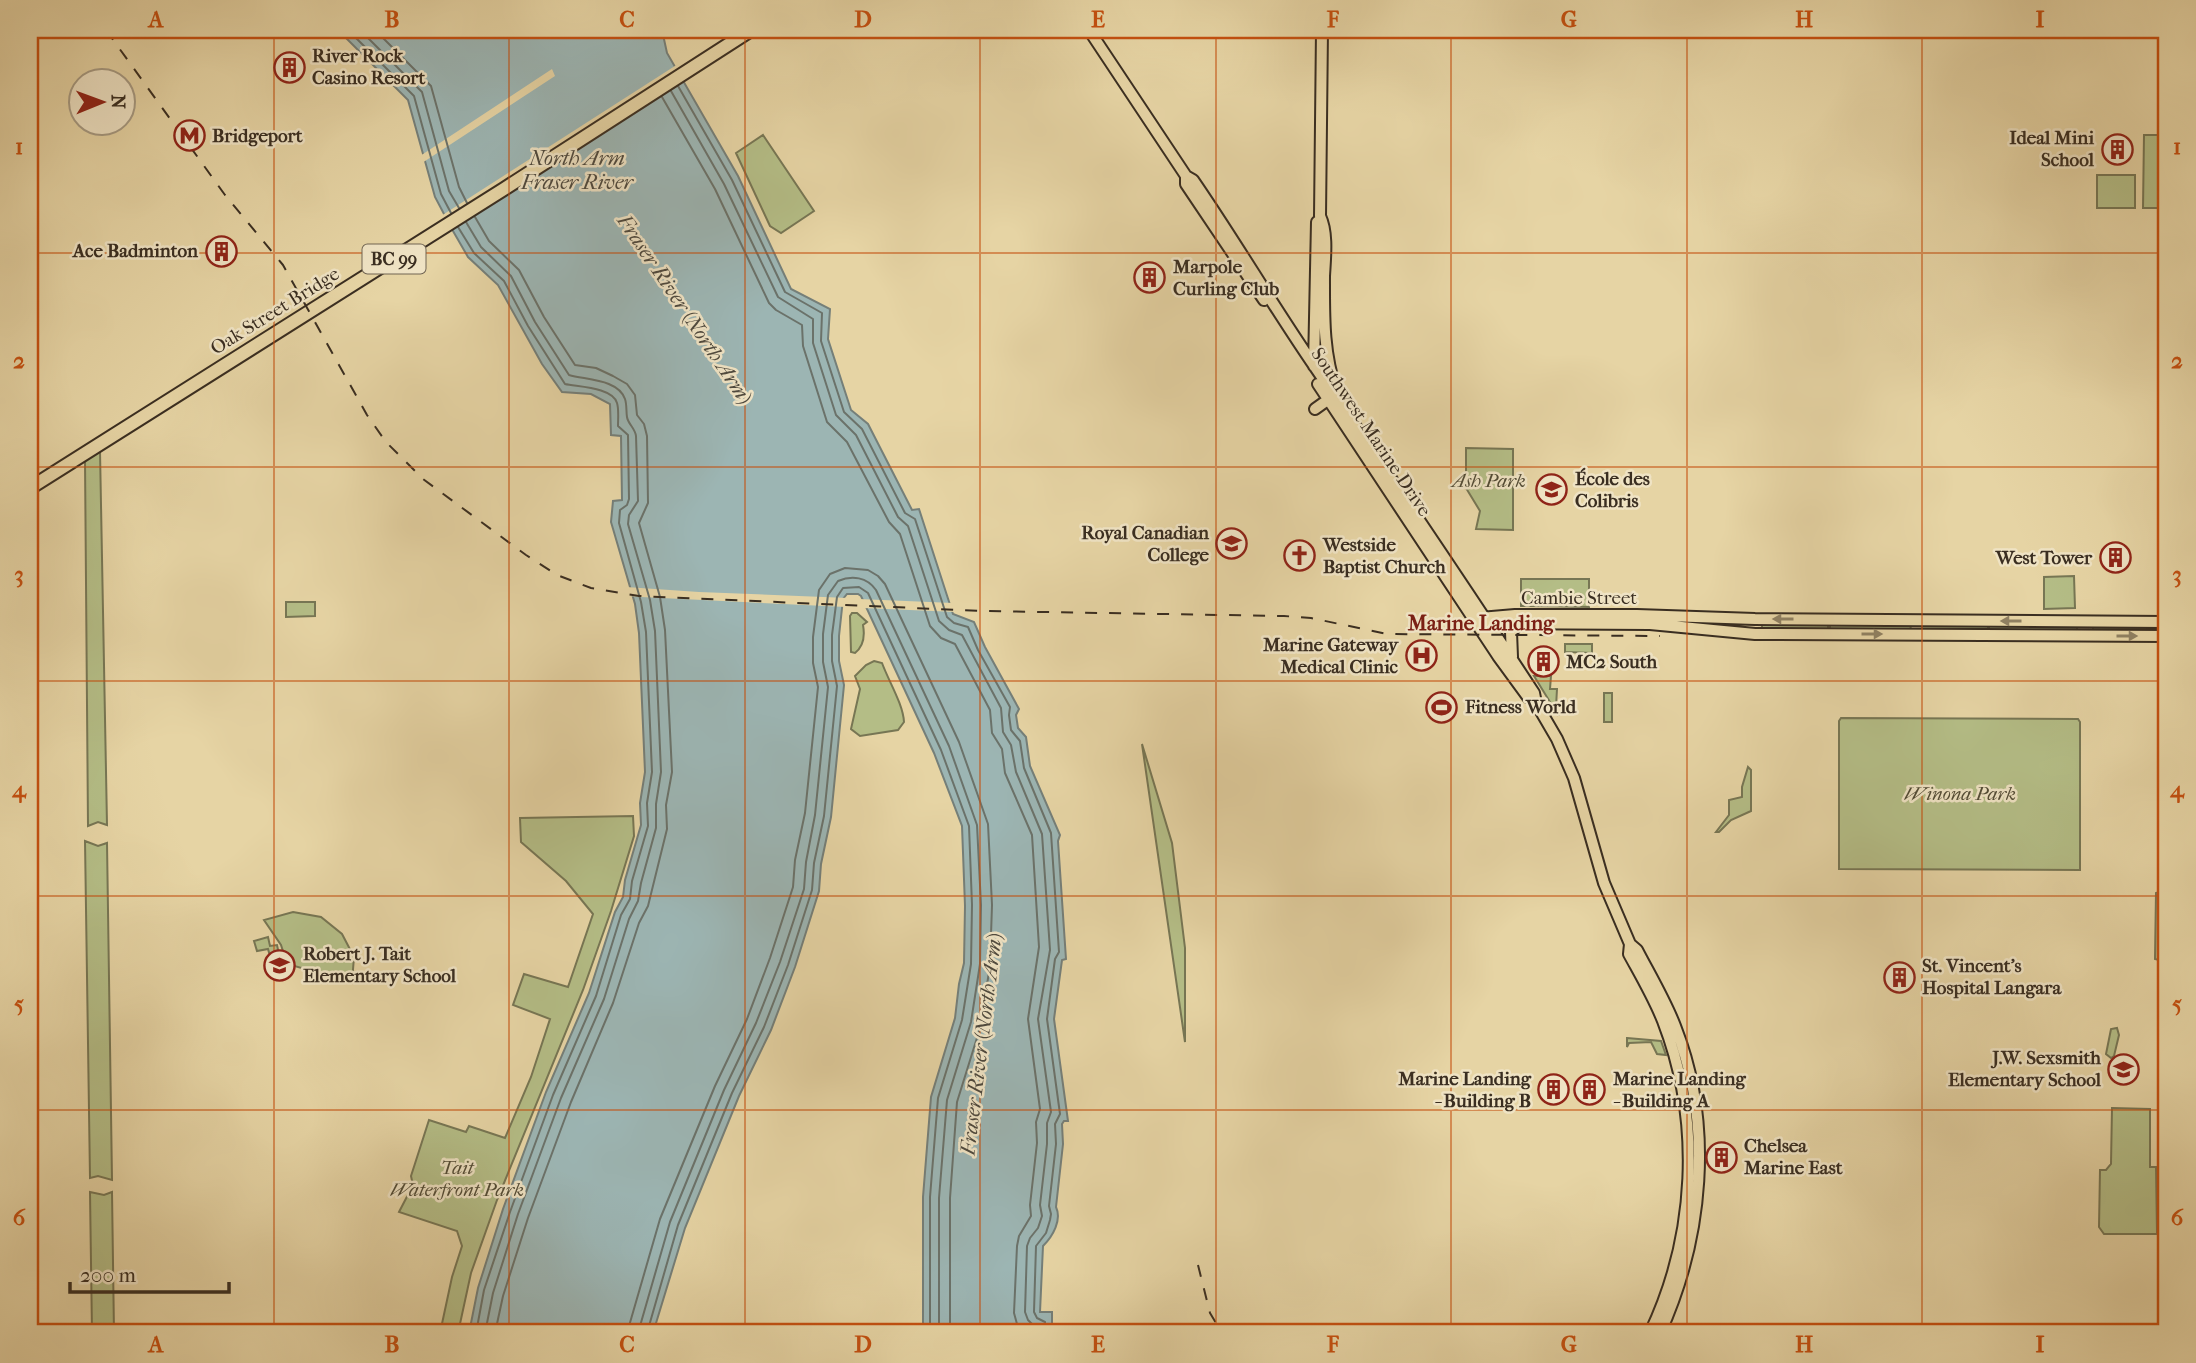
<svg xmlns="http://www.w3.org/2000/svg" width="2196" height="1363" font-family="'IM FELL French Canon',serif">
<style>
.green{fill:#b4bd86;stroke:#777654;stroke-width:2}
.water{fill:#9cb5b3;stroke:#757f79;stroke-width:2}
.pier{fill:#e6d4a4}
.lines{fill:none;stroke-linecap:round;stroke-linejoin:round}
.shore{stroke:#6b726a;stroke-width:2}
.major-casing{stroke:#3a2e21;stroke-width:14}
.highway-casing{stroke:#3a2e21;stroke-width:16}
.major{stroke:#e6d4a4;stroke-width:10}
.highway{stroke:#e6d4a4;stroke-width:12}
.rail{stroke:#3a2e21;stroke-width:2;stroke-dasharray:12 12;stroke-linecap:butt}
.oneway{fill:#908162}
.grid{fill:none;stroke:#c55010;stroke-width:2;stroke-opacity:0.55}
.labels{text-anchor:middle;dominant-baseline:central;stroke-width:5;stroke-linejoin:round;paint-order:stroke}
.shield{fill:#efe3c4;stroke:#706452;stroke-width:2}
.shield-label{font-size:18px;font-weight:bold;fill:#3a2e21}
.poi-label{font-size:19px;font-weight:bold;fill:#3a2e21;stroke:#efe3c4;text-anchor:start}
.street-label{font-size:19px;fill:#3a2e21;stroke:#efe3c4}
.park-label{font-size:19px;font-style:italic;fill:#524b35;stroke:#efe3c4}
.water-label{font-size:21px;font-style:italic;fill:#4e493e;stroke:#efe3c4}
.neighbourhood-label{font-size:21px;font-weight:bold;fill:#7a1f14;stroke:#efe3c4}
.neatline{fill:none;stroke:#c55010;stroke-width:2.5}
.grid-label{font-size:23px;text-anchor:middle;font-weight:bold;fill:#c55010}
</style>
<rect width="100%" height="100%" fill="#e6d4a4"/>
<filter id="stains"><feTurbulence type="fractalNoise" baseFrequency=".00286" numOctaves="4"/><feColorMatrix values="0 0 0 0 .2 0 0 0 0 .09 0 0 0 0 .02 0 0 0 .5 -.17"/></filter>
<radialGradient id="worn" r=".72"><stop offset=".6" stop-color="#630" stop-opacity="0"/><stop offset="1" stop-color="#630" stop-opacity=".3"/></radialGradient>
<path class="green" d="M763,135l51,76 -33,22 -11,-7 -34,-73z
M2144,135h16v8h6v65h-23z
M2097,175h38v33h-38z
M1466,448l47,1v81l-37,-1 4,-18 -14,-23z
M100,451l7,374 -9,-3 -10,4 -3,-366z
M2074,576l1,32 -31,1v-32z
M1521,579h68v28l-68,-1z
M286,602h29v14l-29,1z
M852,613h5l10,9 -4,3c2,11 1,21 -8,28l-4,-1 -1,-36z
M1762,623h66v8l-66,-2z
M1830,623l79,1 2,2 -1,4h-80z
M1922,624h66v8l-66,-2z
M1989,624l88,1v7h-88z
M2093,625h73v8l-73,-1z
M1565,644h27v9l-27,-1z
M874,661l8,2c7,19 21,41 22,59l-6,8 -38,6 -9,-7 9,-40 -5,-13 11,-11z
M1534,676h17l-1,13h7l-1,18 4,7 -2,1z
M1604,693h8v29h-8z
M1841,718l237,1 2,3v148l-241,-1v-148z
M1142,744l30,99 13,105v94z
M1748,767l3,3v41l-20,9 -12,12h-3l13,-17v-15l13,-3v-10z
M633,816l1,20 -23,75 -28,79 -86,210 -26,73 -13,60h-18l12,-56 10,-31 -5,-15 -58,-19 14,-27 -2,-9 18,-56 37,12 3,-6 36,12 26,-61 19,-58 -37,-14 11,-31 44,13 25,-73 -27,-33 -45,-39 -1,-24z
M85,841l13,5 9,-3 5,337 -14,-4 -8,2z
M2166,863v99l-11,-3 1,-66 7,-2 1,-23z
M293,912l28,5 21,17 12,23 -2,25 -65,-18 -6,-19 -17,-25z
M268,937l2,9 7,-1 2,9 -9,2 -2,-7 -11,2 -3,-10z
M2161,972l5,1v190l-5,-15z
M2117,1028l2,7 -5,21 -3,2 -5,-4 5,-25z
M1627,1038l34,3 5,14 -9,-1 -6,-12 -22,1 -2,4z
M2112,1108l38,1v58h6l1,67h-53l-5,-7 1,-57h6l5,-6z
M90,1192l14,3 8,-3 2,141h-22z"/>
<path class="water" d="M338,30h324l5,23 71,123 53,113 39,20 -2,30 23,71 17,14 44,86 7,-1 34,105 21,8 11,25 34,62 -3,6 2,13 8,9 4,29 30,69 -2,6 8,118 -4,1 -8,59 14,102h-4l-2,3 1,20 -7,63c6,13 -3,29 -13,39l-3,66h12v21h-129v-136l8,-100 24,-79 4,-34 5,-21 1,-57 -3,-80 -28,-73 -73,-157 -3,-2h-11l-4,5 -4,37v25l5,24 -13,132 -10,47 -2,27 -24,76 -24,63 -32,66 -54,132 -32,105h-184l9,-45 25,-79 43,-117 43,-99 26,-81 8,-15 2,-17 16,-55 -1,-22 5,-31 -6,-139 -4,-29 -24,-82 2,-21 9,-1 -1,-64 -10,-1 -1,-31 -19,-10 -29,-2 -20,-28 -44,-79 -30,-28 -15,-26 -18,-34 -27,-97z"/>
<path class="pier" d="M678,64l8,14 -238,152 -7,-14z
M552,69l3,7 -133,87 -2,-7z
M626,587l73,5 149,6 -2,9 -205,-10 -12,-1z
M859,599l94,4 3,9 -93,-4z"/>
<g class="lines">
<path class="shore" d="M348,30l66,66 27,98 10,19
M360,30l62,62 27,99 10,17
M375,30l56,56 28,101 8,16
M678,86l54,94 53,112 37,21 -1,28 23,71 18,17 43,84 10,6 32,98 7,6 14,4 10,23 32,57 -1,8 2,15 9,11 4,27 27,65 8,119 -4,7 -8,60 13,95 -5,10 1,20 -7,62 2,8 -1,6 -4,13 -10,13 -2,66 3,6 8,4v11
M671,91l53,93 54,113 35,22v24l23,72 20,20 42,82 10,9 31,95 10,9 13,5 39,73 2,24 8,13 5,27 26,62 8,116 -12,69 13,93 -4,11v21l-7,61 2,11 -4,12 -8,10 -3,8 -2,66 3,8 8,8v5
M662,97l53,92 54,114 7,7 26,15 1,21 24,76 20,20 42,80 11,12 30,92 11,12 14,6 35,66 2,23 10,16 3,24 27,62 7,112 -11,72 12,90 -4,13 1,21 -7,62 1,11 -12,20 -2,10 -3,67 3,11 8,9
M475,217l14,24 30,29 25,47 31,48 21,3 17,8 14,8 8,11 2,20 7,9 3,12 1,67 -9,20 21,74 5,33 7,142 -6,33 1,24 -19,77 -9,17 -26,80 -42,99 -43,116 -25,78 -8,37
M466,222l15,25 30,29 24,46 34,53c17,5 49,4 56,24 2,6 1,12 2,18 1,7 8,11 9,19l2,65 -9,14 -1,9 22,76 5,31 6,141 -5,32v24l-15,55 -3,18 -9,18 -25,80 -43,99 -43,116 -25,79 -8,40
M458,227l16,26 30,28 24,45 37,58c12,3 47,3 52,19 2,6 1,16 1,23l10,9 1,64 -2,6 -7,5 -1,13 22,79 5,30 6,140 -5,31 1,23 -16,55 -2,18 -9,16 -25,81 -43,99 -43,117 -26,78 -8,43
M627,1333l33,-114 55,-133 32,-67 23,-61 23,-71 2,-27 10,-47 13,-126 -5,-24v-26l6,-47 11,-16 15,-6 23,2 10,6 7,8 74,158 29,82 4,81 -2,60 -9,60 -24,77 -7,96v135
M638,1333l32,-111 54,-132 32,-67 24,-61 24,-73 2,-27 9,-47 13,-128 -5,-25v-28l5,-39 10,-14c14,-6 29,-4 38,9l73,156 28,79 4,80 -1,59 -9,58 -24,78 -8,98v135
M647,1333l31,-108 54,-132 32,-66 24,-62 24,-75 2,-27 10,-47 13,-130 -5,-25v-26l5,-38 6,-9 16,-1 9,6 73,157 28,76 3,79 -1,59 -9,56 -24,78 -8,99v136"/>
<defs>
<path id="major" d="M1089,30l97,146 7,4c42,61 80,126 122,187 74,108 147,216 219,326l2,10 21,36 17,39 30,105 26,61 -1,10c12,22 25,44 34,67 39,101 33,215 -13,312
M1322,30l-2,186c8,17 5,42 4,60 0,40 -1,76 12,114
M1186,176v8l78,116
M1314,366l3,-144
M1318,384l180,272 30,41 8,6
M1315,409l14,-10
M1480,618l35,-3h122l118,4 411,3
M1474,619l15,4 161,1 105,10 411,2
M1512,657l-1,-25 8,-8
M1630,944l7,6c13,25 28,50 38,76 39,99 28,212 -15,307"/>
<path id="highway" d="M30,488l474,-299 247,-159"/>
</defs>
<use href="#major" class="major-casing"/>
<use href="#highway" class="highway-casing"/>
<use href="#major" class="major"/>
<use href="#highway" class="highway"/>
<path class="rail" d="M106,30l119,165 58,70 84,150 19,27 37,37 103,76 31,20 34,13 48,8 344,15 301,5 27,2 76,16 273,2
M1198,1265l12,48 12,20"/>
</g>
<defs><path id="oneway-solid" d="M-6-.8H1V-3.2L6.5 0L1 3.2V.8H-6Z" transform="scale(1.75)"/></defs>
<g class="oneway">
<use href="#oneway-solid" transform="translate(1783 619) rotate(-180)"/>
<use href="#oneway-solid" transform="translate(2011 621) rotate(-180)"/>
<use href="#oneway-solid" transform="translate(1872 634)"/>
<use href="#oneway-solid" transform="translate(2127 636)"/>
</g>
<path class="grid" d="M274,30v1303M509,30v1303M745,30v1303M980,30v1303M1216,30v1303M1451,30v1303M1687,30v1303M1922,30v1303M30,253h2136M30,467h2136M30,681h2136M30,896h2136M30,1110h2136"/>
<defs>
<symbol id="building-ring" viewBox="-11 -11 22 22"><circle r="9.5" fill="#efe3c4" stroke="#8f2418" stroke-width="1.5"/><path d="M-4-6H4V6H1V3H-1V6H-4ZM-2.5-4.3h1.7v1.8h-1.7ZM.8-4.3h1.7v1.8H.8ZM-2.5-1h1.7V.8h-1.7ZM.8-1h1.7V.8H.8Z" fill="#8f2418"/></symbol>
<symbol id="metro-ring" viewBox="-11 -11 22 22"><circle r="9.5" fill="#efe3c4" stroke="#8f2418" stroke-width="1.5"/><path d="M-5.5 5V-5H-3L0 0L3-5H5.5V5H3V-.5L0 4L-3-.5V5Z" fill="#8f2418"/></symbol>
<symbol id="school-ring" viewBox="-11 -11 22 22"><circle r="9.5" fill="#efe3c4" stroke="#8f2418" stroke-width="1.5"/><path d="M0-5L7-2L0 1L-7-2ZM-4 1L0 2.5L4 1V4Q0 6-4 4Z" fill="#8f2418"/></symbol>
<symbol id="church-ring" viewBox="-11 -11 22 22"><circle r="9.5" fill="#efe3c4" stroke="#8f2418" stroke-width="1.5"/><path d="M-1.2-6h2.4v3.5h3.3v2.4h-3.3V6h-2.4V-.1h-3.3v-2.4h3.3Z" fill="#8f2418"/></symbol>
<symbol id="hospital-ring" viewBox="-11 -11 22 22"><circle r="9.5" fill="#efe3c4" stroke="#8f2418" stroke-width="1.5"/><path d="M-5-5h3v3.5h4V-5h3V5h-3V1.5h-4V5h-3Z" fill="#8f2418"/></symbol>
<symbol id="stadium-ring" viewBox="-11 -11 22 22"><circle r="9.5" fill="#efe3c4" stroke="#8f2418" stroke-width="1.5"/><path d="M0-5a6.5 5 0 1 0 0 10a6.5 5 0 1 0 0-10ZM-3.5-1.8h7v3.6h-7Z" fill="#8f2418"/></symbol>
</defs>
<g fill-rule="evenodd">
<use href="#building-ring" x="272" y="50" width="35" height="35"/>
<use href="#metro-ring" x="172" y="118" width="35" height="35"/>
<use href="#building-ring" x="2100" y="132" width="35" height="35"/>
<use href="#building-ring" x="204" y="234" width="35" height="35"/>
<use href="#building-ring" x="1132" y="260" width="35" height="35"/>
<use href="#school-ring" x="1534" y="472" width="35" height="35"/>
<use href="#school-ring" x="1214" y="526" width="35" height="35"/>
<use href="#church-ring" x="1282" y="538" width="35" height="35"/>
<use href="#building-ring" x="2098" y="540" width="35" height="35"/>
<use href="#hospital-ring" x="1404" y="638" width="35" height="35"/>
<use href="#building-ring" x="1526" y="644" width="35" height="35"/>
<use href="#stadium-ring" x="1424" y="690" width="35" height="35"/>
<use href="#school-ring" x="262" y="948" width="35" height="35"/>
<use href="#building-ring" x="1882" y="960" width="35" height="35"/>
<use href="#school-ring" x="2106" y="1052" width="35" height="35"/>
<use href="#building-ring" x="1536" y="1072" width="35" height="35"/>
<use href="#building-ring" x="1572" y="1072" width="35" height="35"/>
<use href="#building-ring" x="1704" y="1140" width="35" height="35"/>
</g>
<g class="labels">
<rect class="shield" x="362.5" y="244.5" width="63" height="29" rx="5"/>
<g class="shield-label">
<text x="394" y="259">BC 99</text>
</g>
<g class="poi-label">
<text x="312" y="56">River Rock<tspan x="312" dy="22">Casino Resort</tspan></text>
<text x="212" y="136">Bridgeport</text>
<text x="2094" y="138" text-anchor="end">Ideal Mini<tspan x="2094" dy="22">School</tspan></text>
<text x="198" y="251" text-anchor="end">Ace Badminton</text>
<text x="1173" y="267">Marpole<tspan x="1173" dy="22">Curling Club</tspan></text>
<text x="1575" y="479">École des<tspan x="1575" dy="22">Colibris</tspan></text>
<text x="1209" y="533" text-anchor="end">Royal Canadian<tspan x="1209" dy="22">College</tspan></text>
<text x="1323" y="545">Westside<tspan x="1323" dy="22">Baptist Church</tspan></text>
<text x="2092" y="558" text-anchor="end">West Tower</text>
<text x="1398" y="645" text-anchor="end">Marine Gateway<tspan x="1398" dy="22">Medical Clinic</tspan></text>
<text x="1566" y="662">MC2 South</text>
<text x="1465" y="707">Fitness World</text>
<text x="303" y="954">Robert J. Tait<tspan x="303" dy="22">Elementary School</tspan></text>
<text x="1922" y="966">St. Vincent's<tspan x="1922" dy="22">Hospital Langara</tspan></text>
<text x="2101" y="1058" text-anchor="end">J.W. Sexsmith<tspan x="2101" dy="22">Elementary School</tspan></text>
<text x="1531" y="1079" text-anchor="end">Marine Landing<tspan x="1531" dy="22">- Building B</tspan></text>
<text x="1613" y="1079">Marine Landing<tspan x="1613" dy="22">- Building A</tspan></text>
<text x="1744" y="1146">Chelsea<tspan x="1744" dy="22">Marine East</tspan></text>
</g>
<g class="street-label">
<text transform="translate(275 311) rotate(-32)">Oak Street Bridge</text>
<text transform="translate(1371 432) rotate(56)">Southwest Marine Drive</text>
<text x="1579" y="598">Cambie Street</text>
</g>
<g class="park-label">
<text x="1489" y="481">Ash Park</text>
<text x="1960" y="794">Winona Park</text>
<text x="457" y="1168">Tait<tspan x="457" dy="22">Waterfront Park</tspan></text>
</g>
<g class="water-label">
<text x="577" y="158">North Arm<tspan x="577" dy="24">Fraser River</tspan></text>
<text transform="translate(685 309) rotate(56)">Fraser River (North Arm)</text>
<text transform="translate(981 1044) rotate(-83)">Fraser River (North Arm)</text>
</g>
<g class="neighbourhood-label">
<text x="1481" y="623">Marine Landing</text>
</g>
</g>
<rect width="2196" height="1363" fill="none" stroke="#e6d4a4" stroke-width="77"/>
<g transform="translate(102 102) rotate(89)"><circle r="33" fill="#efe3c4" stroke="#a79b83" stroke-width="2"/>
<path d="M0-5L12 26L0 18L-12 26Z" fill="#8f2418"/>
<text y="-10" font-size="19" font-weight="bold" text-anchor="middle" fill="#3a2e21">N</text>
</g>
<path d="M70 1282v10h159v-10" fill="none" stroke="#3a2e21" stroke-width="3.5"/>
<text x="80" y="1282" font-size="21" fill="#3a2e21" stroke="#efe3c4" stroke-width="5" paint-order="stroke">200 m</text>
<rect x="38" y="38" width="2120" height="1286" class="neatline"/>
<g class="grid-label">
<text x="156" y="27">A</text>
<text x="392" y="27">B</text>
<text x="627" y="27">C</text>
<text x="863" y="27">D</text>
<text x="1098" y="27">E</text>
<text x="1333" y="27">F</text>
<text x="1569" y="27">G</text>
<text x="1804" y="27">H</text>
<text x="2040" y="27">I</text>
<text x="19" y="154">1</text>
<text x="2177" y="154">1</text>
<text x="19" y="368">2</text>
<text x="2177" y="368">2</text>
<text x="19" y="582">3</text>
<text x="2177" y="582">3</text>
<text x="19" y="797">4</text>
<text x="2177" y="797">4</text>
<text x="19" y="1011">5</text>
<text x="2177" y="1011">5</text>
<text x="19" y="1225">6</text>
<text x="2177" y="1225">6</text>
<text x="156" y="1352">A</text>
<text x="392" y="1352">B</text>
<text x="627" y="1352">C</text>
<text x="863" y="1352">D</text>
<text x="1098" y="1352">E</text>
<text x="1333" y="1352">F</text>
<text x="1569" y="1352">G</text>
<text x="1804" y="1352">H</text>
<text x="2040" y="1352">I</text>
</g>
<rect width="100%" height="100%" filter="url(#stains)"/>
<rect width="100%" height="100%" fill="url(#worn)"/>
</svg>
